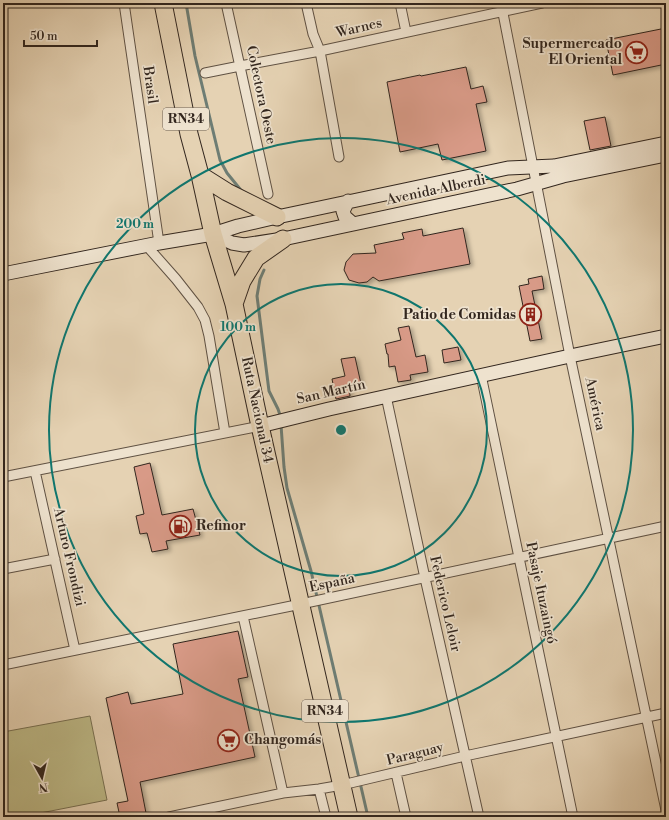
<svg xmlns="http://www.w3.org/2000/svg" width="669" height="820" font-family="'Libre Bodoni',serif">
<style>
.green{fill:#bdb987;stroke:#787052}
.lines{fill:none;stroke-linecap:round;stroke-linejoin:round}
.stream{stroke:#6e7d74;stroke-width:3}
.building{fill:#d89a87;stroke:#32261e;filter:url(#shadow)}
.street-casing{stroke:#5f5143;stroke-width:11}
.secondary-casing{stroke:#32261e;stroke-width:15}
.highway-casing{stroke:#32261e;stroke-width:19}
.street{stroke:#eee2ce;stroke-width:9}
.secondary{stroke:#eee2ce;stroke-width:13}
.highway{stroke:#e5d2b3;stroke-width:17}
.ring{fill:none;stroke:#0f766e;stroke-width:2}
.labels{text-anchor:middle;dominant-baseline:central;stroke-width:3.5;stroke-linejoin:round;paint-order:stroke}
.shield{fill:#eee2ce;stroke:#6a5e53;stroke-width:1}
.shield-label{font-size:13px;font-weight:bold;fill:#32261e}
.street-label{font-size:14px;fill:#32261e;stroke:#eee2ce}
.poi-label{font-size:14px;font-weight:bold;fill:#32261e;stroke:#eee2ce;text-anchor:end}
.centre{fill:#0f766e;stroke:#eee2ce;stroke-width:2}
.ring-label{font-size:12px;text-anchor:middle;font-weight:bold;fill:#0f766e;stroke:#eee2ce;stroke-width:3.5;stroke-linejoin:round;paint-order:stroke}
</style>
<defs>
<filter id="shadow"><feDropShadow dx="3" dy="2" stdDeviation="2" flood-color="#0004"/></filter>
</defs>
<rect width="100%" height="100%" fill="#e5d2b3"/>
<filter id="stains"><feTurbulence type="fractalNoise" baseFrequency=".005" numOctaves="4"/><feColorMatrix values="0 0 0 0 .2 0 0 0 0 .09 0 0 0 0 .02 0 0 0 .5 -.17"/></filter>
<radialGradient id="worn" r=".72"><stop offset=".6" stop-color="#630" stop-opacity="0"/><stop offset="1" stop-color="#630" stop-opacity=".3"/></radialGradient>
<path class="green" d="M90,716l17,84 -87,17h-17v-85z"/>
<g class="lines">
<path class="stream" d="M186,3l9,53 25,104 7,13 13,16 2,2
M264,270l-4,9 -3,17 12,95 9,18 3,9
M281,425l3,42 3,21 24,83 57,246"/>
</g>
<path class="building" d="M666,28v36l-53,11 -7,-35z
M466,67l5,22 12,-3 4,16 -11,2 10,47 -44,9 -4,-16 -38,8 -13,-70 33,-7 1,1z
M605,117l6,29 -21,4 -6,-29z
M463,228l7,36 -91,17 -6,-4 -6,5 -8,1 -10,-3 -5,-10 2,-8 7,-8 23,-1 -2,-8 30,-6 -2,-6 20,-4 1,7z
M542,276l2,13 -12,2 10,48 -12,2 -11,-55 10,-2 -1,-5z
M409,326l7,31 9,-2 3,17 -18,3 1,5 -13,2 -3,-16 -6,1 -1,-13h-1l-2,-10 16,-4 -3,-12z
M458,347l3,13 -17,3 -2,-13z
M355,357l6,27 -12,2 1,10 -14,3 -4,-20 13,-3 -4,-17z
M150,463l12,52 31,-6 7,26 -34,6 2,8 -16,3 -5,-19 -7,1 -4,-18 8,-2 -10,-47z
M238,631l10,46 -10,2 17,78 -115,25 6,31 -26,4 -3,-14 11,-2 -22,-103 22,-6 3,12 52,-10 -10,-50z"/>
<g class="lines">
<defs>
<path id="street" d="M124,3l35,240
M226,3l42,191
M306,3l7,31 7,17 19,106
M400,3l6,29
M501,3l69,353 96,454
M205,73l35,-7 80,-15 222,-48
M146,245l30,34 22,28 7,13 4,16 16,97
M481,375l92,442
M386,396l39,182 54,239
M35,471l40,179
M3,477l257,-51
M3,569l52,-10
M243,616l40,177
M3,665l298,-61 365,-78
M396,773l10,44
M319,789l7,28
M169,817l114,-24 36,-4 23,-4 123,-29 201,-43"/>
<path id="secondary" d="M348,201l-5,10 2,6 8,7
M213,234l19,9 12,2 39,-6 234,-50 46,-13 103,-21
M3,274l156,-31 54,-9 25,-8 39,-9 231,-49 46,-2 112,-23
M260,426l69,-17 241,-53 96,-20"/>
<path id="highway" d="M163,3l26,131 11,41 13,59 21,70 26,122 89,391
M200,175l27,17 50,25
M234,304l8,-23 14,-23 27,-19"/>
</defs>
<use href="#street" class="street-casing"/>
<use href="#secondary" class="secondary-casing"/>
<use href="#highway" class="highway-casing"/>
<use href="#street" class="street"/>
<use href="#secondary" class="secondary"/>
<use href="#highway" class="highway"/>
</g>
<g class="ring">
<circle cx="341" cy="430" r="146"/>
<circle cx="341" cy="430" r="292"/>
</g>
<defs>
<symbol id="supermarket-ring" viewBox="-11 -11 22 22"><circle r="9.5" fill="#eee2ce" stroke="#8f2418" stroke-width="1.5"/><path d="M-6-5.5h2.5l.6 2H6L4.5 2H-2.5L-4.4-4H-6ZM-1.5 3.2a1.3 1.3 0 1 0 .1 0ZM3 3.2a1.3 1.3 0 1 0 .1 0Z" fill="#8f2418"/></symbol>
<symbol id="building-ring" viewBox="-11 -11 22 22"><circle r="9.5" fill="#eee2ce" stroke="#8f2418" stroke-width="1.5"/><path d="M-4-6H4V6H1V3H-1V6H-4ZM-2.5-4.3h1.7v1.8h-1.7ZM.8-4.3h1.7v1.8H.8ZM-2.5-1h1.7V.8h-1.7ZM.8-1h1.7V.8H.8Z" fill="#8f2418"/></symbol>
<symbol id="fuel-ring" viewBox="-11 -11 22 22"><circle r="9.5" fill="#eee2ce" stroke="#8f2418" stroke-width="1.5"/><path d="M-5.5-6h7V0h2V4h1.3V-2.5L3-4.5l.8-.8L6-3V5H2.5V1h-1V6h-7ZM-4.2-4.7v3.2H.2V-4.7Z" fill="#8f2418"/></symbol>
</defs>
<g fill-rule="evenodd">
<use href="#supermarket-ring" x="624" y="40" width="25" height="25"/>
<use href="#building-ring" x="518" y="302" width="25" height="25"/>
<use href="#fuel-ring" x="168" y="514" width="25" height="25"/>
<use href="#supermarket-ring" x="216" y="728" width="25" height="25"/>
</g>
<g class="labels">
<g class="shield">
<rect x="163" y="108" width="46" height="22" rx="3"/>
<rect x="302" y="700" width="46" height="22" rx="3"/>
</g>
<g class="shield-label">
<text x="186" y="119">RN34</text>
<text x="325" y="711">RN34</text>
</g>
<g class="street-label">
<text transform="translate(359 28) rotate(-13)">Warnes</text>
<text transform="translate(150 85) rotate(82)">Brasil</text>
<text transform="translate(261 95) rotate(78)">Colectora Oeste</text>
<text transform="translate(436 190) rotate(-12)">Avenida Alberdi</text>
<text transform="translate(331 392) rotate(-13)">San Martín</text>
<text transform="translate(595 404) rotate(78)">América</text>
<text transform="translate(257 410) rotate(78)">Ruta Nacional 34</text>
<text transform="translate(69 557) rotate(77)">Arturo Frondizi</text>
<text transform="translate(332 583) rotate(-12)">España</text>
<text transform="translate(541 593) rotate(78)">Pasaje Ituzaingó</text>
<text transform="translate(445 604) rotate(77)">Federico Leloir</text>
<text transform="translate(415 754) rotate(-14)">Paraguay</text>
</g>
<g class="poi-label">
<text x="622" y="44">Supermercado<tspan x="622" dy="16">El Oriental</tspan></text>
<text x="516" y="315">Patio de Comidas</text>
<text x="196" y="526" text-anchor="start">Refinor</text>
<text x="244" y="740" text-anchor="start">Changomás</text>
</g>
</g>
<circle cx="341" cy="430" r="6" class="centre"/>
<g class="ring-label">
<text x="135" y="228">200 m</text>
<text x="238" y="331">100 m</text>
</g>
<rect width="669" height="820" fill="none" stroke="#e5d2b3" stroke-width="16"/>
<rect x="4" y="4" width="661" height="812" fill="none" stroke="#32261e" stroke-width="2"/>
<rect x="8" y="8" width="653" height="804" fill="none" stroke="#32261e"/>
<g transform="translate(42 778) rotate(172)" stroke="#eee2ce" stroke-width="3" paint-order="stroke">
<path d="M0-3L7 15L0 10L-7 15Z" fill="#32261e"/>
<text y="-6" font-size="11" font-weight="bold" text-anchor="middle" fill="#32261e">N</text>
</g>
<path d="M24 40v6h73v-6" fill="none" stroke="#32261e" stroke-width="2"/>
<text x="30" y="40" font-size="12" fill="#32261e" stroke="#eee2ce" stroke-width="3" paint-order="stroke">50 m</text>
<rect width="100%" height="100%" filter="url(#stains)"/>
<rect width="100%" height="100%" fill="url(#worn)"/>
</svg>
